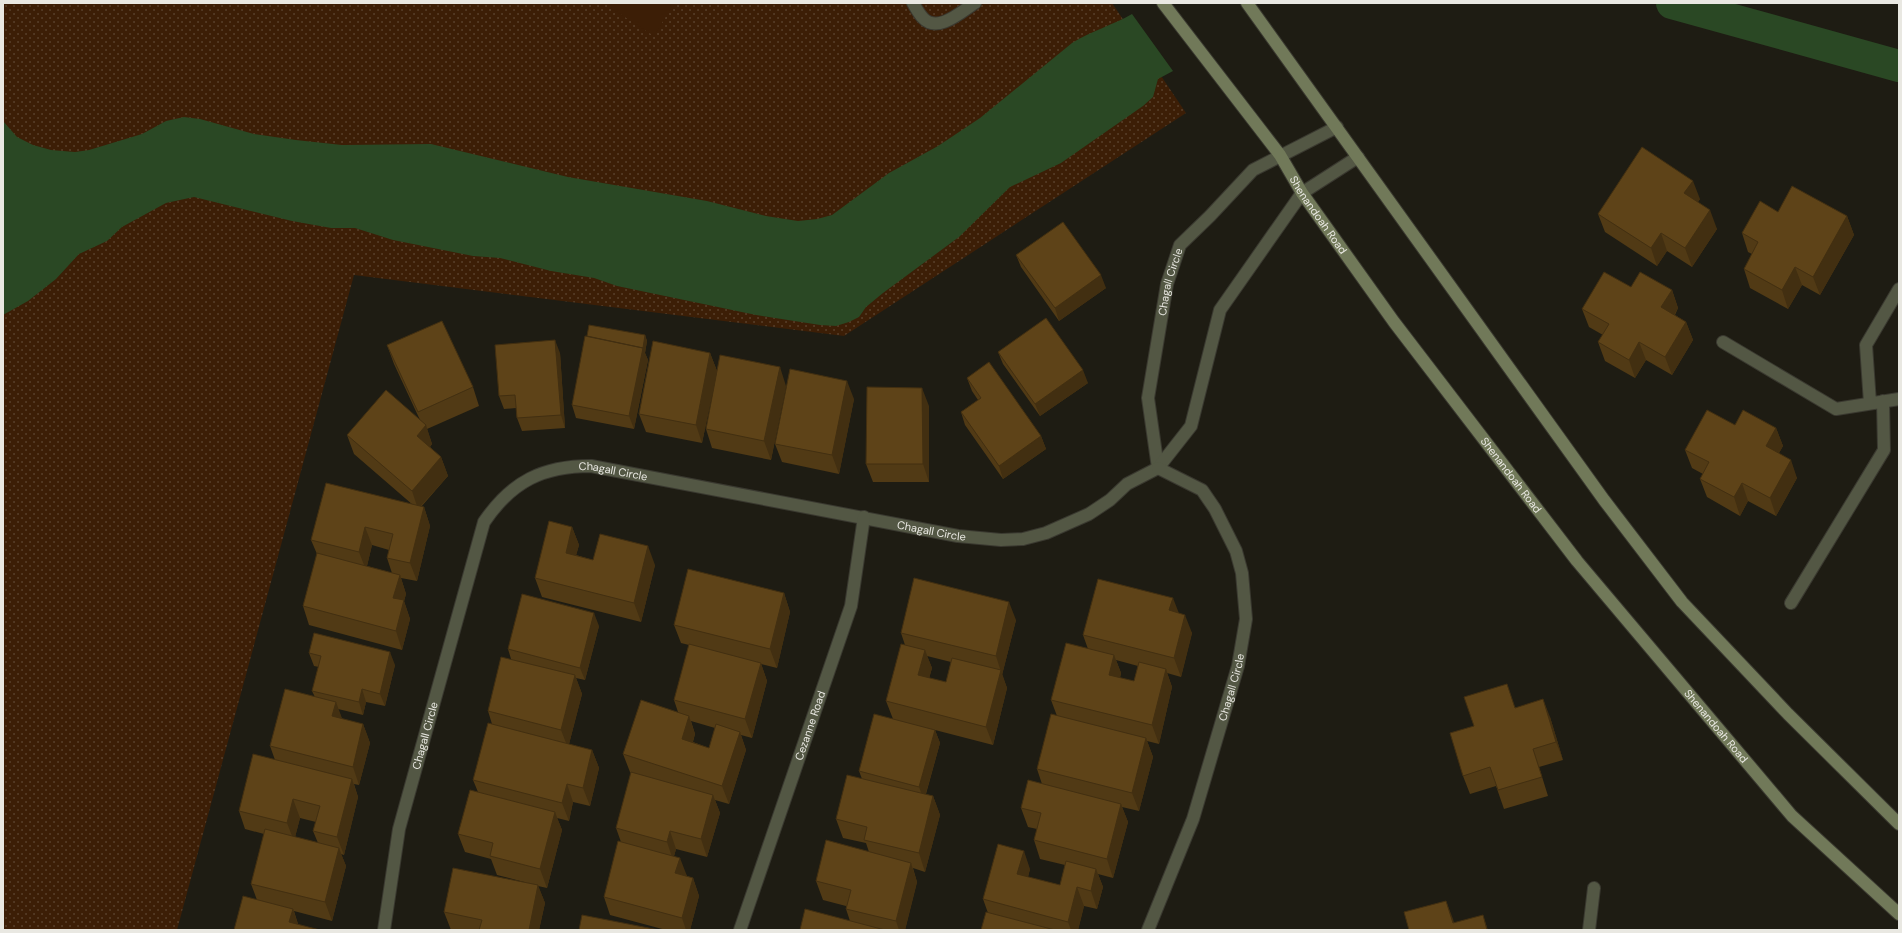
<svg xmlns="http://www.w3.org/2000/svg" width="1902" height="933" font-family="'DM Sans',sans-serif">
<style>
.grass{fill:url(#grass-dots)}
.pitch{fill:#3c1e06}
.water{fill:#2a4824}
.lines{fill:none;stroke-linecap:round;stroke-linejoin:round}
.canal{stroke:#2a4824;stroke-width:32}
.lane-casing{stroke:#3a3930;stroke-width:14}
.street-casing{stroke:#3a3930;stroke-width:14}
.secondary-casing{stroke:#3a3930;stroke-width:14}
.lane{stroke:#535744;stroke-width:12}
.street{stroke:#535744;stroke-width:12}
.secondary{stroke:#717959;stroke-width:12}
.wall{fill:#513a15;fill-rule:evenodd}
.shaded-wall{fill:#422f11}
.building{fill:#5e4318;stroke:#422f11}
.labels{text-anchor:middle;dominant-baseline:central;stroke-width:3.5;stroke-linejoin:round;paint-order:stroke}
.street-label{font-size:11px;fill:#e9e8e2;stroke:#1e1c13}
</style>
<defs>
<pattern id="grass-dots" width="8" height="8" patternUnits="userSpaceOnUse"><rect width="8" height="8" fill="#3c1e06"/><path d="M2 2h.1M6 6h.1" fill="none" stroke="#583f2a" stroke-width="1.8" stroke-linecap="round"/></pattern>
</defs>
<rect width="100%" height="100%" fill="#1e1c13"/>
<path class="grass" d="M3,3h1109l74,110 -342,223 -490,-61 -177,655h-174z"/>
<path class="pitch" d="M614,3h60l-20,33 -43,-28z"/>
<path class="water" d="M1132,14l41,57 -15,8 -5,18 -10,9 -82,57 -51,24 -51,50 -76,56 -17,14 -7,10 -10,5 -13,4 -16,-1 -64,-10 -139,-29 -23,-8 -43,-7 -51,-13 -27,-2 -80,-16 -38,-12h-24l-39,-7 -98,-24 -28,6 -44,24 -15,14 -28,13 -23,25 -28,22 -25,14v-194l14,16 16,8 18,5 24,2 14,-2 53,-16 24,-13 18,-4 16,2 54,15 42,6 46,5 89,-1 137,33 139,24 59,15 32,5 19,-2 15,-4 57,-42 49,-27 42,-28 92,-75c19,-12 41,-18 60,-29z"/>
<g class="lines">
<path class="canal" d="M1672,3l227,63"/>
<defs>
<path id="lane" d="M913,3c3,5 6,11 10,15 15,16 39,-7 52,-15
M1723,342l113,67 63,-10
M1870,403l-4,-58 33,-56
M1791,603l93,-153 -1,-49"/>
<g id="street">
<path id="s1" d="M1158,468l-10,-70 19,-114 13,-39 30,-29 43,-46 84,-43"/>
<path id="s2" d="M384,930l15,-101 85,-307c28,-41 59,-56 107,-56l367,70 43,4 22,-1 23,-6 43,-19 21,-14 17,-16 31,-16 33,-42 29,-116 82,-117 56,-36"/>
<path id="s3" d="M740,930l111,-324 13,-89"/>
<path id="s4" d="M1148,930l45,-111 45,-153 8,-47 -4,-46 -6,-22 -21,-42 -13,-19 -44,-22"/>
<path d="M1589,930l5,-42"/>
</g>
<g id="secondary">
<path id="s5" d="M1163,3l117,152 22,38 92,129 183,239 215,255 107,98"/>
<path d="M1247,3l357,497 78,102 106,112 111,110"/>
</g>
</defs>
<use href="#lane" class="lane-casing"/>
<use href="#street" class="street-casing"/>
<use href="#secondary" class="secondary-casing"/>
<use href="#lane" class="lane"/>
<use href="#street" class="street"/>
<use href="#secondary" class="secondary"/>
</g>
<path class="wall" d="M1700,199l-2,3 19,27 -25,38 -25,-16 -10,15 -52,-34 -7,-18z
M1778,212l69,4 7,19 -34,60 -18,-10 -14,24 -38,-21 -6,-19 8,-15 -4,-2 -6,-19z
M1016,255l90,33 -47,33 -38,-54z
M1631,287l41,3 6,18 -3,7 11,7 7,18 -21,35 -26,-15 -11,18 -30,-17 -7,-19 5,-7 -14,-8 -7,-18z
M645,335l2,6 -2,12 3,7 -14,69 -58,-11 -4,-13 15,-69z
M387,345l86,42 6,19 -52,23 5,15 -2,3 11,10 7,19 -27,31h3l6,19 -13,55 -16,-3 5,16 -2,7 6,18 -8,31 -93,-25 -6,-19 14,-52 -6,-14 102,-35 -59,-51 -7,-19 73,-15 -26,-56zM372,545l17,5 -2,8 5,15 -25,-7z
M998,352l90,31 -48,33 -37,-52z
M560,353l5,75 -43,3 -5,-13 -1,-10 -12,1 -5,-13z
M710,353l7,18 -15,72 -56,-11 -7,-18z
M967,378l74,58 5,13 -43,30 -38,-54 -4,-13 17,-12 -6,-9z
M786,386l-15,74 -59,-12 -6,-19z
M854,399l-15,75 -57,-12 -7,-18z
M929,406v76h-56l-7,-18z
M1735,425l41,3 7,18 -4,7 18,25 -21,38 -28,-15 -8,15 -33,-19 -7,-18 3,-5 -11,-6 -7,-18z
M572,527l7,18 -3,10 17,5 62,5 -14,57 -99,-25 -7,-19z
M784,593l6,19 -13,56 -16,-4 6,17 -15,57 -11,-3 5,15 -17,54 -14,-4 5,13 -13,44 -31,-8 -2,7 13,20 6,2 6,18 -9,34h-24l-56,-15 -6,-18 17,-55 -5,-14 15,-55 -1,-1 -7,-18 55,-42 -4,-12 15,-55 -8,-2 -7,-18zM691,721l24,7 -6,20 -16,-6 2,-8z
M1178,613l14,20 -11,44 -14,-4 5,14 -13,57 -12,-3 6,16 -14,54 -17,-4 6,15 -15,56 -15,-4 5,13 -6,22 -13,-3 -6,24h-97l7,-17 -5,-14 47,-30 -2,8 32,8 5,-20 -25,-6 -6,-19 3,-11 -9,-2 -7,-19 21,-24 -5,-15 20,-53 -6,-16 37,-51 -5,-14zM1116,660l22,6 -4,15 -14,-3 1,-5z
M1016,620l-14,55 5,13 -14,57 -58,-15 5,13 -14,51 7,2 7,19 -15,57 -12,-4 4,14 -12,48h-105l50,-9 -4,-12v-3l-23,-6 -7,-19 53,-29 -3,-9 -23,-5 -7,-19 26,-40 -3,-8 34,-52 -7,-18 19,-56 -4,-12zM927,656l24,6 -5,20 -17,-4 3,-10z
M599,626l-14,54 -9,-2 6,16 -13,50 23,6 7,18 -9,38 -17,-4 -4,19 -12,-3 5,12 -15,58 -9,-2 7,17 -6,27h-88l-7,-18 80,-30 -27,-7 -6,-16 -26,-7 -7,-18 20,-42 -5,-12 19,-56 -4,-13 23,-52 -3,-10z
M309,653l86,12 -10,41 -19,-4 -3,13 -25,-6 4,10 21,5 7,19 -11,42 -5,-1 4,13 -14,58 -3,-1 5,12 -14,55 -38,-10 4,13 -64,6 23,-30 -6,-16 13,-50 -19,-5 -6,-18 36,-51 -5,-14 45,-49 -3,-6 7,-24 -5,-1zM300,818l16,4 -3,9 5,12 -23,-6z
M1516,707l34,10 13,43 -24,7 9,29 -44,13 -8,-23 -26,8 -7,-18 11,-50z"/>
<path class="shaded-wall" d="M1693,181l7,18 -9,13 -7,-19z
M1710,210l7,19 -25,38 -7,-19z
M1847,216l7,19 -34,60 -7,-18z
M1661,233l6,18 -10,15 -6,-18z
M1795,267l7,18 -14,24 -6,-19z
M1101,275l5,13 -47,33 -4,-13z
M1672,290l6,18 -10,18 -7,-19z
M1686,322l7,18 -21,35 -7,-18z
M645,335l2,6 -2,12 3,7 -14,69 -5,-13z
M555,340l5,13 5,75 -4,-13z
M1639,342l7,18 -11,18 -6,-18z
M710,353l7,18 -15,72 -6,-18z
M780,367l6,19 -15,74 -7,-19z
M1083,370l5,13 -48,33 -5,-12z
M847,381l7,18 -15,75 -7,-19z
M922,388l7,18v76l-6,-18z
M426,425l6,19 -8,10 -7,-18z
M1776,428l7,18 -11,19 -6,-19z
M1041,436l5,13 -43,30 -4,-13z
M441,457l7,19 -30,33 -6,-18z
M1791,460l6,18 -21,38 -6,-18z
M1742,483l6,18 -8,15 -6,-19z
M424,507l6,19 -13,55 -7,-18z
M365,527l7,18 -6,25 -7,-18z
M572,527l7,18 -7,26 -6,-18z
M648,546l7,19 -14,57 -7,-19z
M400,575l6,19 -2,7 6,18 -8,31 -6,-19 -3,-33z
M784,593l6,19 -13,56 -7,-19z
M1173,598l7,18 -11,-6z
M1009,602l7,18 -14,55 -6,-19z
M594,613l5,13 -14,54 -5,-12z
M1185,615l7,18 -11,44 -7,-19z
M925,650l7,18 -7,26 -7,-19z
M390,652l5,13 -10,41 -5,-12z
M1114,655l7,18 -5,21 -7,-19z
M761,663l6,18 -15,57 -7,-19z
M1166,669l6,18 -13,57 -7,-19z
M1001,670l6,18 -14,57 -7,-18z
M575,675l7,19 -14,54 -7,-18z
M362,689l4,13 -3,13 -4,-13z
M1543,699l7,18 13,43 -7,-18z
M336,702l7,19 -11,-5z
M689,716l6,18 -7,23 -6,-18z
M363,724l7,19 -11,42 -6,-18z
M935,730l5,13 -16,57 -5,-13z
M740,732l6,18 -17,54 -7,-18z
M1146,738l7,19 -14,54 -7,-18z
M592,750l7,18 -9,38 -7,-18z
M352,779l6,18 -14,58 -7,-18z
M567,784l6,18 -4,19 -7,-18z
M713,795l7,18 -13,44 -6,-18z
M933,796l7,19 -15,57 -6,-19z
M293,799l7,19 -6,23 -7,-18z
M1121,804l7,18 -15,56 -6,-19z
M555,812l7,18 -15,58 -7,-19z
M670,831l6,18 -3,11 -6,-18z
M339,848l7,18 -14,55 -7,-19z
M1024,851l6,18 -6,23 -7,-18z
M680,858l7,18 -12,-3z
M911,863l6,19 -12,48h-6l-3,-9z
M1096,869l7,18 -6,22 -6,-18z
M693,878l6,18 -9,34h-4l-4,-12z
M538,885l7,18 -6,27h-10z
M1077,887l7,19 -6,24h-7l-3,-8z
M1446,901l7,18 3,11 -3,-7z
M293,909l6,18 -10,-5z
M1483,915l5,15h-1z"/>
<path class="building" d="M1642,147l51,34 -9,12 26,17 -25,38 -24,-15 -10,15 -53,-34z
M1792,186l55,30 -34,61 -18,-10 -13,23 -38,-21 14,-27 -16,-9 18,-32 18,11z
M1063,222l38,53 -46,33 -39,-53z
M1604,272l27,15 9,-15 32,18 -11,17 25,15 -21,35 -26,-15 -10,18 -31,-18 11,-18 -27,-15z
M1046,318l37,52 -48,34 -37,-52z
M442,321l31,66 -55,25 -31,-67z
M589,325l56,10 -2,13 -56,-12z
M585,336l58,12 -14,68 -57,-11z
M555,340l6,75 -44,3 -2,-23 -16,1 -4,-51z
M653,341l57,12 -14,72 -57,-11z
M720,355l60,12 -16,74 -58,-12z
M989,362l52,74 -42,30 -38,-54 20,-14 -14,-20z
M790,369l57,12 -15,74 -57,-11z
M867,387l55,1 1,76h-57z
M386,390l40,35 -9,11 24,21 -29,34 -65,-56z
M1707,410l28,15 8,-15 33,18 -10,18 25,14 -21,38 -28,-15 -8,14 -34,-18 9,-17 -24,-12z
M326,483l98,24 -14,56 -23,-5 6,-24 -28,-7 -6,25 -48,-12z
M549,521l23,6 -6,26 27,7 7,-26 48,12 -14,57 -99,-25z
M317,553l83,22 -7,23 11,2 -8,31 -93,-25z
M688,569l96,24 -14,56 -96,-24z
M914,578l95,24 -13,54 -95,-23z
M1098,579l75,19 -4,12 16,5 -11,43 -91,-23z
M522,594l72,19 -14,55 -72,-19z
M314,633l76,19 -10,42 -18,-5 -3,13 -47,-11 9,-35 -12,-3z
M1066,643l48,12 -5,20 25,6 5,-19 27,7 -14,56 -101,-25z
M689,644l72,19 -16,56 -71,-19z
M901,644l24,6 -7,25 28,7 6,-24 49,12 -15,57 -100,-26z
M501,657l74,18 -14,55 -73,-19z
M1507,684l8,24 28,-9 13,43 -23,7 9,28 -44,13 -8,-23 -27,9 -13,-43 24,-7 -10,-29z
M285,689l51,13 -4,14 31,8 -10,43 -83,-21z
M641,700l48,16 -7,23 27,9 7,-24 24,8 -18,54 -99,-32z
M874,714l61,16 -16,57 -60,-16z
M1051,714l95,24 -14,55 -95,-24z
M488,723l104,27 -9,38 -16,-4 -5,19 -89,-23z
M253,754l99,25 -15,58 -24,-6 7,-25 -27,-7 -6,24 -48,-12z
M631,772l82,23 -12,44 -31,-8 -3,11 -51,-14z
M847,775l86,21 -14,57 -55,-13 3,-13 -31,-8z
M1028,780l93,24 -14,55 -73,-19 7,-27 -20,-5z
M470,790l85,22 -15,57 -50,-13 3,-13 -35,-9z
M265,829l74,19 -14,54 -74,-18z
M826,840l85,23 -15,58 -50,-12 5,-19 -35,-9z
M618,841l62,17 -5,15 18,5 -11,40 -78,-21z
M998,844l26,7 -7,23 43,11 6,-24 30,8 -5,22 -14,-4 -9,35 -85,-23z
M453,868l85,17 -9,45h-50l3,-10 -38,-8z
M243,896l50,13 -4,13 31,8h-86z
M1446,901l7,22 30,-8 4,15h-78l-5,-18z
M805,909l80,21h-85z
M986,912l69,18h-74z
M582,915l77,15h-80z"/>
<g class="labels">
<g class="street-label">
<text stroke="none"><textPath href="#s5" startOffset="263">Shenandoah Road</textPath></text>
<text stroke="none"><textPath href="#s1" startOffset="189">Chagall Circle</textPath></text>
<text stroke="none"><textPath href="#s2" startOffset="570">Chagall Circle</textPath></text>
<text stroke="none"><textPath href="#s5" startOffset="587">Shenandoah Road</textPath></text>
<text stroke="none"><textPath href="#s2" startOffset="894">Chagall Circle</textPath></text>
<text stroke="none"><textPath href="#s4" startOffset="257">Chagall Circle</textPath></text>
<text stroke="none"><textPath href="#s3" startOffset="216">Cezanne Road</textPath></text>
<text stroke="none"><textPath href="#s5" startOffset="911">Shenandoah Road</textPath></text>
<text stroke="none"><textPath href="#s2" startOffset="199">Chagall Circle</textPath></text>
</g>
</g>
<rect width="1902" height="933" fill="none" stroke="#e9e8e2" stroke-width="8"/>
</svg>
